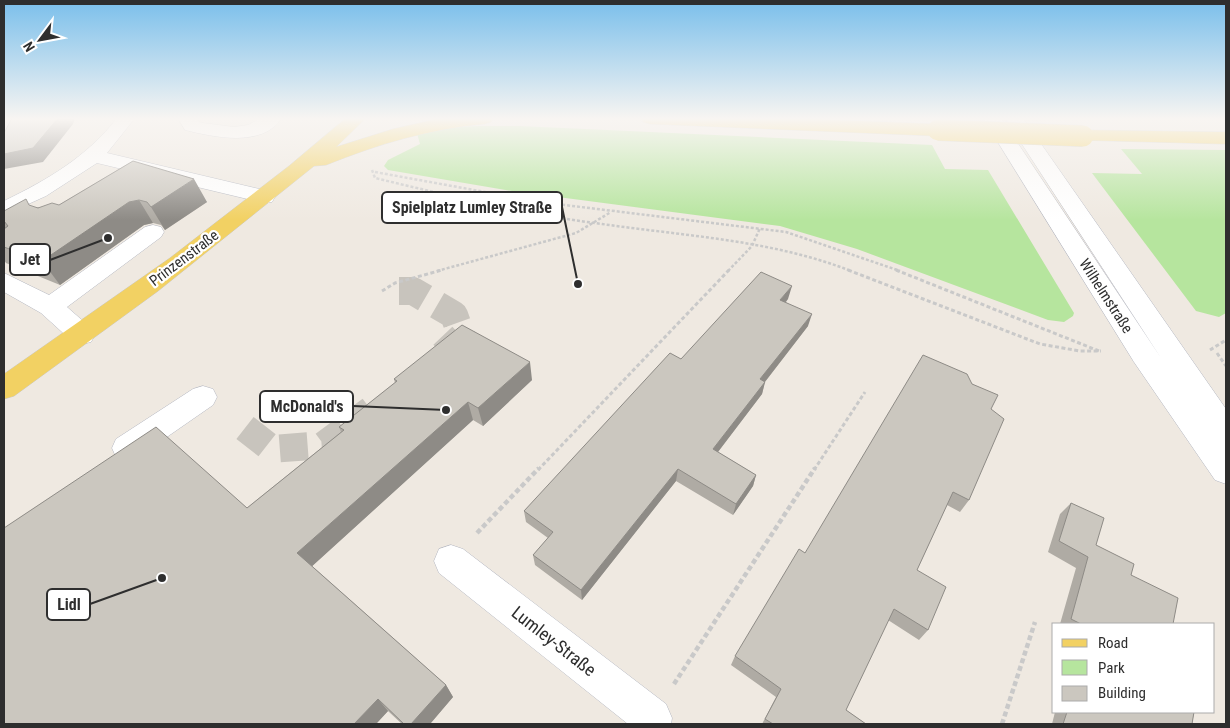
<svg xmlns="http://www.w3.org/2000/svg" width="1230" height="728" font-family="'Roboto Condensed',sans-serif">
<style>
.green{fill:#b6e59e}
.lines{fill:none;stroke-linecap:round;stroke-linejoin:round}
.minor-tunnel{stroke:#c8c4bd;stroke-width:28;stroke-dasharray:28 14;stroke-linecap:butt}
.minor-casing{stroke:#b4b7c1;stroke-width:1}
.major-casing{stroke:#c9c9c9;stroke-width:1}
.path-far2{stroke:#c9c9c9;stroke-width:2.5;stroke-dasharray:3 2;stroke-linecap:butt}
.path-far1{stroke:#c9c9c9;stroke-width:3;stroke-dasharray:4 2.5;stroke-linecap:butt}
.path{stroke:#c9c9c9;stroke-width:4.5;stroke-dasharray:5 3;stroke-linecap:butt}
.minor{fill:#fff;fill-rule:evenodd}
.major{fill:#f2d163;fill-rule:evenodd}
.major-bridge-casing{stroke:#c9c9c9;stroke-width:22;stroke-linecap:butt}
.major-bridge{stroke:#f2d163;stroke-width:21}
.wall{fill:#afaba4}
.shaded-wall{fill:#8e8b86}
.building{fill:#cbc7bf;stroke:#8e8b86}
.labels{text-anchor:middle;dominant-baseline:central;stroke-width:4.5;stroke-linejoin:round;paint-order:stroke}
.street-label{font-size:15px;fill:#2e2e2e;stroke:#fff}
.near-street-label{font-size:18px;fill:#2e2e2e;stroke:#fff}
.leader{fill:none;stroke:#2e2e2e;stroke-width:2}
.callout-dot{fill:#2e2e2e;stroke:#fff;stroke-width:2}
.callout{fill:#fff;stroke:#2e2e2e;stroke-width:2}
.callout-label{font-size:16px;text-anchor:middle;font-weight:bold;fill:#2e2e2e}
</style>
<rect width="100%" height="100%" fill="#efe9e1"/>
<path class="green" d="M479,126h41l412,19 13,24 43,1 86,143 -1,3 -9,6 -16,-2 -191,-71 -77,-23 -268,-35 -124,-21 -4,-4 4,-6 32,-16 -3,-11 35,-6z
M1121,149l105,1v163l-7,4 -23,-6 -104,-138 50,1z"/>
<g class="lines">
<path class="minor-tunnel" d="M399,291h14l41,24 8,22 -19,18
M245,428l27,21 52,-4 47,-35"/>
<defs>
<path id="minor" d="M117,118h18l-28,35 165,39 3,5 -3,5 -8,1 -167,-40 -51,33 -42,19v-14c43,-21 83,-44 113,-83z
M178,118h18l3,4 4,1 31,4 14,-2 13,-7h21c-20,30 -68,19 -97,12z
M983,118h18l160,240 -156,-240h18l203,291v75l-11,-4 -81,-118z
M153,225l8,2 3,5 -3,5 -94,70 24,21 4,7 -4,7 -9,2 -9,-2 -32,-29 -37,-21v-19l45,22 96,-68z
M203,386l10,3 4,8 -4,8 -75,52 -11,4 -11,-4 -4,-9 4,-9 77,-50z
M451,545l12,4 203,155 6,14 -1,6h-43l-189,-151 -5,-12 5,-12z"/>
<path id="major" d="M346,118h20l-30,29 57,-18 48,-11h52l-2,4 -7,2c-55,5 -106,20 -158,41l-12,1 -156,125 -144,105 -10,3v-25l166,-116 119,-92z
M641,118h142l155,6 7,2 2,4 -2,4 -7,2 -288,-12 -7,-2z
M1083,130l143,2v12l-150,-4 -3,-4 3,-4z"/>
</defs>
<use href="#minor" class="minor-casing"/>
<use href="#major" class="major-casing"/>
<path class="path-far2" d="M372,170l3,8c75,18 150,36 227,46 83,12 170,16 249,47
M375,172l165,30 246,30 114,39
M437,271l139,-38 35,-21
M728,271l24,-25 8,-18"/>
<path class="path-far1" d="M848,270l192,74 40,7h21
M896,270l203,81
M382,291l13,-8 47,-13
M1210,350l16,-10
M1217,353l9,13
M538,470l191,-200
M814,470l51,-78"/>
<path class="path" d="M477,533l62,-65
M674,684l141,-216
M1002,724l33,-102"/>
<use href="#minor" class="minor"/>
<use href="#major" class="major"/>
<defs>
<path id="major-bridge" d="M938,130l145,6"/>
</defs>
<use href="#major-bridge" class="major-bridge-casing"/>
<use href="#major-bridge" class="major-bridge"/>
</g>
<path class="wall" d="M133,161l74,41 -42,28 -4,-5 -8,-2 -9,2 -84,60 -54,-22 -2,-3v-49l55,-6z
M788,299l-2,3 22,24 -43,56 -3,12 -44,58 38,23 -3,11 -20,29 -57,-34 -94,119 -47,-35 -2,-10 15,-17 -22,-16 -2,-11 157,-152z
M394,379l138,1 -49,46 -10,-6 -161,146 134,119 7,12 -23,27h-28l-14,-13 -12,13h-372l243,-216 94,-76 -2,-5 56,-44z
M972,384l19,25 -22,91 -9,12 -13,-7 -30,65 11,60 -9,10 -31,-20 -42,90 20,14h-104l14,-27 -45,-32 4,-9 70,-103z
M1071,503l25,42 35,30 42,49h-113l16,-56 -28,-16 12,-38z
M1055,712h139l-2,12h-140z"/>
<path class="shaded-wall" d="M58,118h17l-2,6 -30,38 -39,7v-15z
M194,179l13,23 -42,28 -14,-23z
M139,200l14,23 -9,2 -84,60 -18,-24 87,-59z
M792,286l-4,13 -11,13 3,-12z
M812,314l-4,12 -51,66 3,-13z
M530,362l2,18 -49,46 -5,-18z
M765,382l-3,12 -51,67 2,-12z
M468,402l5,18 -164,149 -12,-16z
M678,469l-2,12 -94,119 -1,-10z
M756,475l-3,11 -20,29 3,-11z
M446,685l7,12 -23,27h-19z
M378,699l10,12 -12,13h-22z"/>
<path class="building" d="M12,118h46l-25,30 -29,6v-21z
M133,161l61,18 -43,28 -4,-5 -8,-2 -10,2 -87,59 -38,-14v-18l4,-3 -4,-5v-10l22,-12 3,6 9,3 14,-5 7,2z
M761,272l31,14 -12,14 32,14 -52,65 5,3 -52,67 43,26 -20,29 -58,-35 -97,121 -48,-35 20,-23 -29,-21 146,-158 11,6z
M462,325l68,37 -52,46 -10,-6 -171,151 149,132 -35,39h-7l-26,-25 -24,25h-350v-196l152,-101 91,81 97,-78 -5,-3 58,-46 -3,-2z
M923,355l44,19 5,10 26,11 -7,14 13,10 -35,81 -16,-8 -36,78 29,17 -18,43 -34,-21 -48,101 20,14h-93l-8,-5 16,-30 -46,-33 64,-107 6,4z
M1071,503l33,15 -8,27 38,19 -3,11 47,23 -5,26h-92l-10,-5 17,-62 -29,-16z
M1067,712h127l-2,12h-129z"/>
<linearGradient id="sky" x2="0" y2="1"><stop stop-color="#7abfeb"/><stop offset="0.54" stop-color="#f8f5f2"/><stop offset="1" stop-color="#f8f5f2" stop-opacity="0"/></linearGradient>
<rect width="1230" height="220" fill="url(#sky)"/>
<g class="labels">
<g class="street-label">
<text transform="translate(184 258) rotate(-37)">Prinzenstraße</text>
<text transform="translate(1106 296) rotate(57)">Wilhelmstraße</text>
</g>
<g class="near-street-label">
<text transform="translate(554 641) rotate(38)">Lumley-Straße</text>
</g>
</g>
<path class="leader" d="M578 284L562 207M108 238L50 260M446 410L353 406M162 578L90 604"/>
<g class="callout-dot">
<circle cx="578" cy="284" r="5"/>
<circle cx="108" cy="238" r="5"/>
<circle cx="446" cy="410" r="5"/>
<circle cx="162" cy="578" r="5"/>
</g>
<g class="callout">
<rect x="382" y="192" width="180" height="31" rx="5"/>
<rect x="10" y="244" width="40" height="31" rx="5"/>
<rect x="260" y="391" width="93" height="31" rx="5"/>
<rect x="47" y="589" width="43" height="31" rx="5"/>
</g>
<g class="callout-label">
<text x="472" y="213">Spielplatz Lumley Straße</text>
<text x="30" y="265">Jet</text>
<text x="307" y="412">McDonald's</text>
<text x="69" y="610">Lidl</text>
</g>
<rect width="1230" height="728" fill="none" stroke="#2e2e2e" stroke-width="10"/>
<rect x="1052" y="623" width="162" height="90" fill="#ffffff" stroke="#ababab"/>
<rect x="1062" y="639" width="25" height="8" fill="#f2d163" stroke="#ababab"/>
<text x="1098" y="648" font-size="15" fill="#2e2e2e">Road</text>
<rect x="1062" y="660" width="25" height="15" fill="#b6e59e" stroke="#ababab"/>
<text x="1098" y="673" font-size="15" fill="#2e2e2e">Park</text>
<rect x="1062" y="686" width="25" height="15" fill="#cbc7bf" stroke="#ababab"/>
<text x="1098" y="698" font-size="15" fill="#2e2e2e">Building</text>
<g transform="translate(40 40) rotate(238)" stroke="#ffffff" stroke-width="4" paint-order="stroke">
<path d="M0-4L9 19L0 12L-9 19Z" fill="#2e2e2e"/>
<text y="-8" font-size="14" font-weight="bold" text-anchor="middle" fill="#2e2e2e">N</text>
</g>
</svg>
